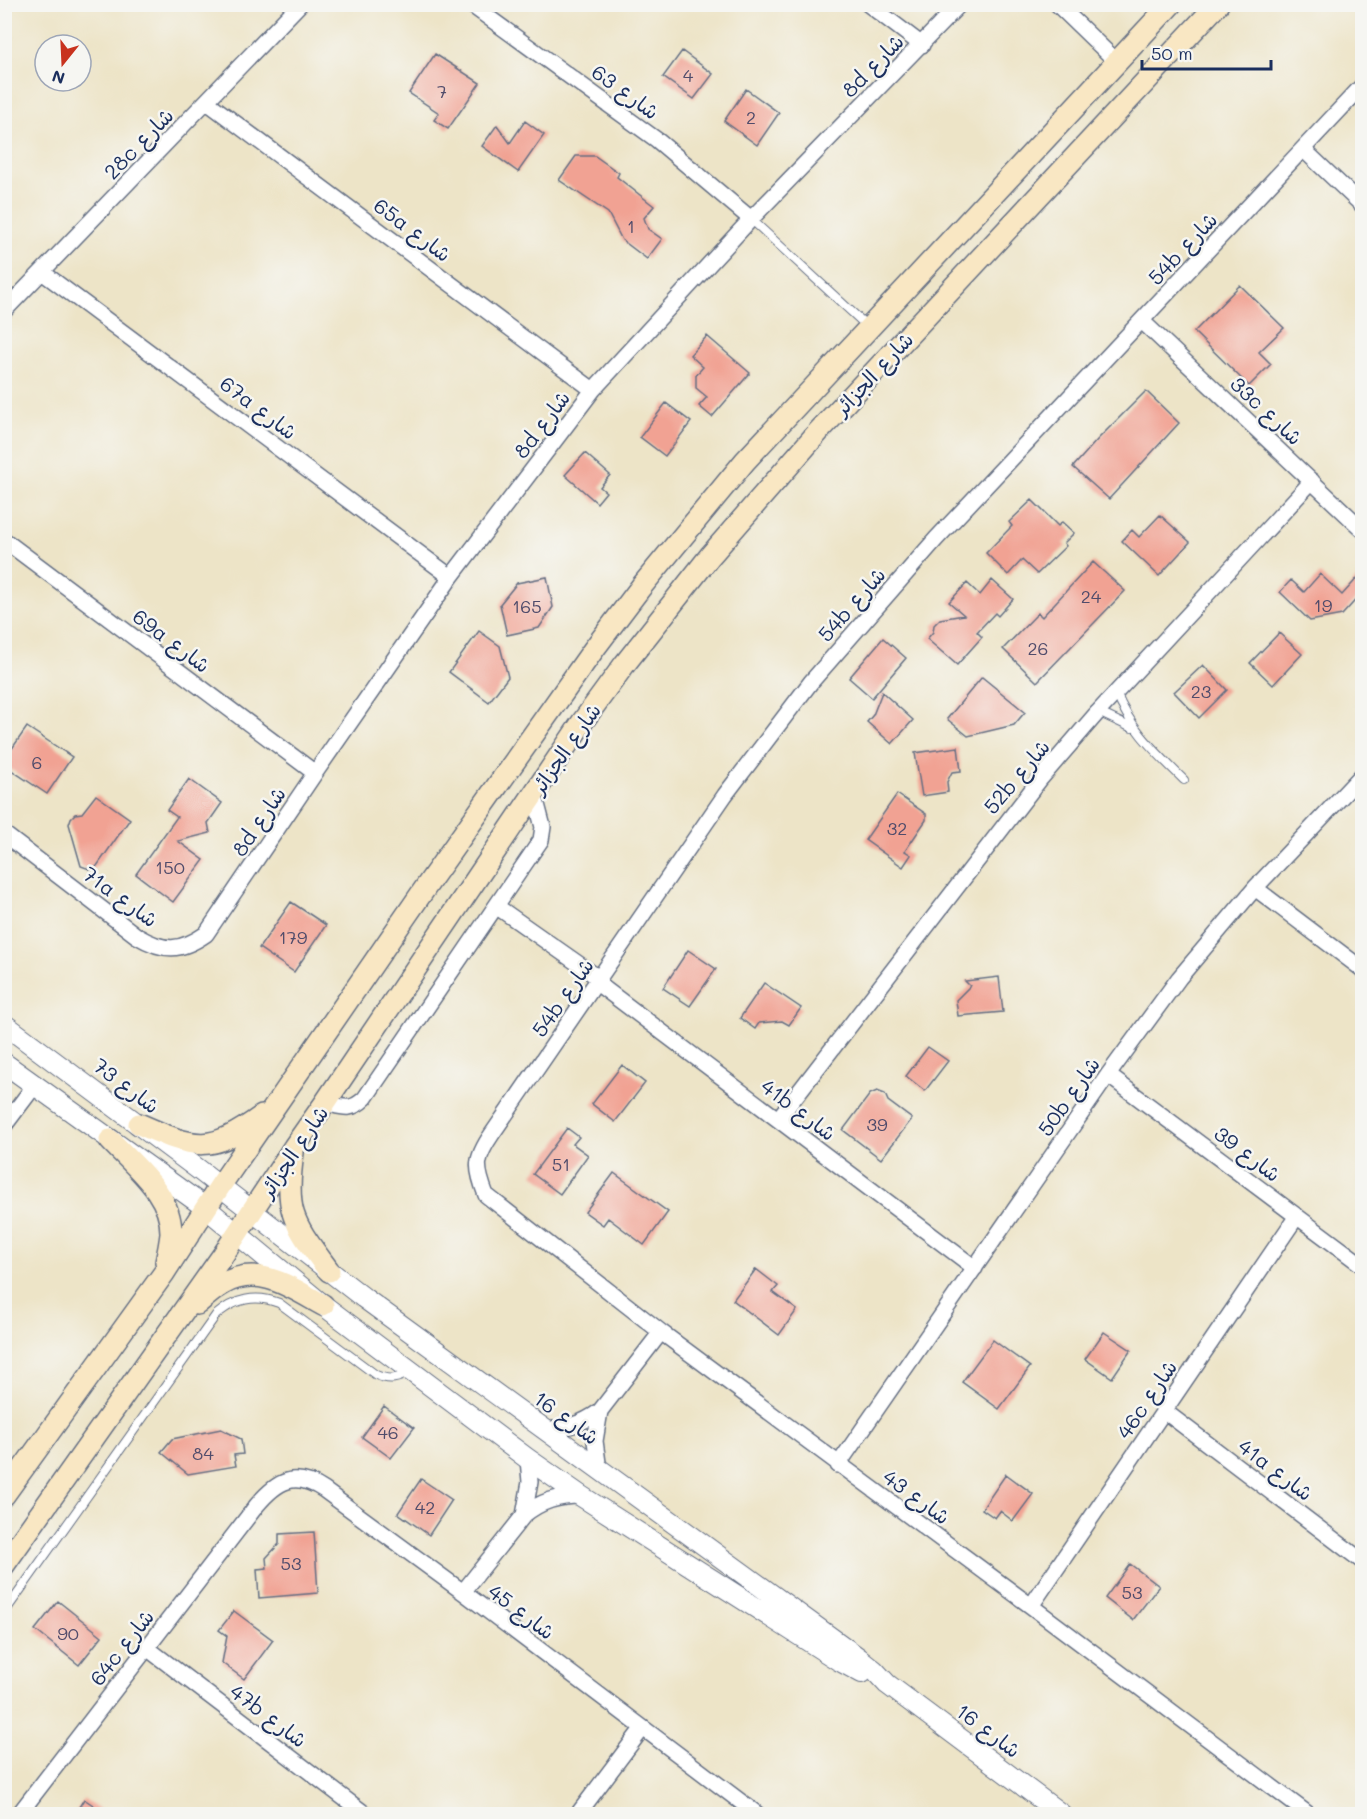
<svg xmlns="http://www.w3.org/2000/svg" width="1367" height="1819" font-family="Mali,'Playpen Sans Arabic',sans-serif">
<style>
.building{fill:#f1a293}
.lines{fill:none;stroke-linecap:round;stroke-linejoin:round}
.service-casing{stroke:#646e83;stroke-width:10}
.minor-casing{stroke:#646e83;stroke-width:18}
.tertiary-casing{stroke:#646e83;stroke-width:22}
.secondary-casing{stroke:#646e83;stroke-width:24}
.service{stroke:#fff;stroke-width:8}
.minor{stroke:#fff;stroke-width:15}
.tertiary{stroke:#fff;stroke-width:20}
.secondary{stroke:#f9e7c3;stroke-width:21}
.labels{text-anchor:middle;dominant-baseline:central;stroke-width:5;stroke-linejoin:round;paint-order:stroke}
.number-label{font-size:18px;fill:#504c6b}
.street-label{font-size:21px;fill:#1b2f5e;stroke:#f6f6f2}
</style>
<rect width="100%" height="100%" fill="#f6f6f2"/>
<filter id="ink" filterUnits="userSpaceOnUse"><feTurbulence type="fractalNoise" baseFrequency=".0167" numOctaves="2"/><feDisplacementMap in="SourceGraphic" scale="12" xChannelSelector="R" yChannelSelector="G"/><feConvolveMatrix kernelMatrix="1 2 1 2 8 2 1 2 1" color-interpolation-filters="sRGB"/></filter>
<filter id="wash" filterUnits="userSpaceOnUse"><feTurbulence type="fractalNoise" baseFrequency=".008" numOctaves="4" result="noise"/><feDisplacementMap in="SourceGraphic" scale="24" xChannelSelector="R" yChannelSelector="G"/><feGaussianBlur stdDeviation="1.35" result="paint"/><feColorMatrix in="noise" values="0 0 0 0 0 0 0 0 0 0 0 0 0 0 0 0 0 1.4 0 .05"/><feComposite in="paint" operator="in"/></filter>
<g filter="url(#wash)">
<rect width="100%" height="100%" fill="#ede4c7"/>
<g id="blocks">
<path class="building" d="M682,51l31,23 -19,25 -31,-22z
M435,54l45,29 -32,46 -14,-9 5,-7 -30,-20z
M746,89l33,24 -22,32 -33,-24z
M525,121l19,14 -26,37 -36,-26 15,-21 13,18z
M576,156h19l24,17 -2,4 37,29 -10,12 4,11 14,10 -15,20 -25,-19 -14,-27 -49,-33z
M1240,285l44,43 -25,24 12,12 -22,22 -55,-54z
M707,336l43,37 -38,44 -13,-11 8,-9 -11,-9v-13l7,-8 -13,-12z
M1146,391l33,32 -70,76 -36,-32 25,-28z
M666,403l25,19 -26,34 -25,-19z
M585,453l25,22 -10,12 6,5 -9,11 -32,-28z
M1032,500l26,26 4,-4 12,11 -10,10 2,3 -29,28 -15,-14 -14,15 -22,-22 26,-27 -3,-4z
M1160,515l30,27 -31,34 -37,-35 10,-11 7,7z
M1093,562l32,29 -88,91 -34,-33 35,-36 4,4z
M1362,573v20l-20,22 -32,6 -30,-29 11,-12 13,12 16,-18 22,21z
M547,577l6,30 -14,21 -32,7 -7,-31 17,-21z
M992,580l21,19 -15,17 -3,-3 -18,19 5,5 -25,28 -30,-26 6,-7 1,-7 6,-6 24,-4 -15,-13 18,-19 13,12z
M479,631l21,15 8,31 -19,25 -40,-30z
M1279,633l23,21 -29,31 -23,-22z
M883,638l23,20 -34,40 -23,-20z
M1203,665l24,25 -28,28 -25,-26z
M982,677l43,35 -11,13 -46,11 -21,-17z
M882,692l31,28 -21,24 -25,-22 6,-7z
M27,727l45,30 -25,37 -43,-29v-5z
M958,747l3,24 -9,1 -5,10 1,10 -26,4 -7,-43z
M189,779l33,24 -14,20 2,10 -32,8 26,19 -31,42 -37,-28 41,-57 -10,-7z
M897,794l29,20v6l-21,31 6,4 -8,12 -38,-27z
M96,795l34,24 -33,47 -5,4 -11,-4 -12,-42 2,-6 4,-4 7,-1z
M291,902l35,23 -32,47 -35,-24z
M688,950l28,19 -26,37 -27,-18z
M999,977l4,35 -45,4 -2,-16 14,-14 -5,-5z
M764,983l37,25 -12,17 -7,-4 -23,2 -4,6 -15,-11z
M928,1047l20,14 -23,30 -19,-15z
M622,1065l23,18 -30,39 -23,-18z
M877,1091l8,3 3,7 24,18 -31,40 -38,-29 27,-36z
M567,1128l12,9 -6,7 15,11 -28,39 -27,-20z
M614,1173l54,39 -24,33 -36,-27 -5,7 -18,-13z
M756,1269l22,17 -5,6 24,18 -18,25 -46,-35z
M1104,1332l27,18 -19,28 -27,-19z
M993,1340l37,27 -31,42 -37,-27z
M384,1406l30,22 -23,30 -29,-21z
M221,1429l20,10 2,15 -9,1 2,11 -48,8 -27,-22 11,-13z
M1006,1474l27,20 -20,27 -13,-10 -5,7 -13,-9z
M421,1479l31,21 -23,35 -31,-22z
M314,1532l4,61 -59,5 -2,-29 10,-1 -1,-10 13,-14v-10z
M1130,1564l29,22 -26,34 -28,-22z
M58,1601l44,35 -23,29 -44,-35z
M234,1611l39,29 -29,39 -22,-16 5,-27 -8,-6z
M84,1799l24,16h-34z"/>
</g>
</g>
<g filter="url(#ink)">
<use href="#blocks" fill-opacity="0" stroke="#646e83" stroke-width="1.5"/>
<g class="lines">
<defs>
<path id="service" d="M751,219l117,108
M1116,693c16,38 39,58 68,87
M1098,712l34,16
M4,1613l212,-298c18,-16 40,-21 63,-12l97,72c14,6 22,4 35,-4"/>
<path id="minor" d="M470,4l187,136 94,79
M868,4l54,41
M1057,4l60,58
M207,102l386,288
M1304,150l58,55
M42,272l409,305
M4,311l296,-307
M1142,321l220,208
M4,540l311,233
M4,834l133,102c27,16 43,16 69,-2l109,-161 136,-196 142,-187 158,-171 209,-215
M1255,888l107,81
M496,906l104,73
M597,983l378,285
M1108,1075l254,190
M325,1103c18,4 26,9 40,-5l176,-258 2,-13 -9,-34
M778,1119l263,-341 57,-66 214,-231
M4,1126l31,-41
M1163,1410l199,151
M543,1430c22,-1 39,-6 57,-19l61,-79
M838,1465l270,-390 71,-97 76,-90 107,-113
M599,1470l-4,-29 5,-30
M524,1515l6,-33 -2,-23
M463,1592l61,-77c17,-14 34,-19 57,-19
M1031,1606l266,-390
M147,1648l218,166
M19,1814l238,-309c21,-25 38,-34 67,-15l139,102 294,222
M578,1814l64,-85
M1308,1814l-277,-208 -370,-274 -175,-137c-11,-28 -11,-36 6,-61l233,-339 86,-113 125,-143 426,-453"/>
<path id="tertiary" d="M4,1024l194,145 166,129 495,360 15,12 13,14 174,130
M4,1063l202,145 117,97 205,154 53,37 257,164 24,13"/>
<path id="secondary" d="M139,1124c57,25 71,30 123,-8
M110,1140c25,27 62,54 61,94 -1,9 -3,19 -5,28
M293,1153c-9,62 1,70 36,118
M197,1304c8,-7 17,-15 26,-20 36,-21 69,4 100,21
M4,1495l160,-222 56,-87 210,-305 164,-232 47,-62 104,-126 426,-457
M4,1565l219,-310 71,-108 31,-44 258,-382 41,-56 86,-109 109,-125 399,-427"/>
</defs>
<use href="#service" class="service-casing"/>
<use href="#minor" class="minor-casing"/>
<use href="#tertiary" class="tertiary-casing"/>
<use href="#secondary" class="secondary-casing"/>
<use href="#service" class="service"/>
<use href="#minor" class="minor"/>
<use href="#tertiary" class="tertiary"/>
<use href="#secondary" class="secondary"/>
</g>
</g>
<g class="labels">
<g class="number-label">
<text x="688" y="75">4</text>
<text x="442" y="91">7</text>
<text x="751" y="117">2</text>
<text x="631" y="226">1</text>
<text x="1091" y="596">24</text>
<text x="1323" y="605">19</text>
<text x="527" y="606">165</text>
<text x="1038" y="648">26</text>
<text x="1201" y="691">23</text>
<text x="37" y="762">6</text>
<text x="897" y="828">32</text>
<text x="170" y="867">150</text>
<text x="293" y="937">179</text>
<text x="877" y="1124">39</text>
<text x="561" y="1164">51</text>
<text x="388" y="1432">46</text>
<text x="203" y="1453">84</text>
<text x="425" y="1507">42</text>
<text x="291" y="1563">53</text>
<text x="1132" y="1592">53</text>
<text x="68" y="1633">90</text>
</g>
<g class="street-label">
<text transform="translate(872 65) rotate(-46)">8d شارع</text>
<text transform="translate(626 91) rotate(36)">شارع 63</text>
<text transform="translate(138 143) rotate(-46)">28c شارع</text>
<text transform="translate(413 229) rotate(37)">65a شارع</text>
<text transform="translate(1182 248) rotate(-47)">54b شارع</text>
<text transform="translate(873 373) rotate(-47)">شارع الجزائر</text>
<text transform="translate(259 407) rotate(37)">67a شارع</text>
<text transform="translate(1267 410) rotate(43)">33c شارع</text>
<text transform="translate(541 424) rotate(-53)">8d شارع</text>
<text transform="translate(851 604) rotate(-49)">54b شارع</text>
<text transform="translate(172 640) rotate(37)">69a شارع</text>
<text transform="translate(565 748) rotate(-55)">شارع الجزائر</text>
<text transform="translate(1016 776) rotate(-50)">52b شارع</text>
<text transform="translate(258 821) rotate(-56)">8d شارع</text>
<text transform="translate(121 896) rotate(36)">71a شارع</text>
<text transform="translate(562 997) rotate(-55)">54b شارع</text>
<text transform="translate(127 1085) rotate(37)">شارع 73</text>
<text transform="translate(1068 1096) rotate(-55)">50b شارع</text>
<text transform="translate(799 1109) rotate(37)">41b شارع</text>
<text transform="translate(293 1151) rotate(-56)">شارع الجزائر</text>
<text transform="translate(1248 1153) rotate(37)">شارع 39</text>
<text transform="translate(1146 1399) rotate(-56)">46c شارع</text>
<text transform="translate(567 1417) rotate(36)">شارع 16</text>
<text transform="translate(1276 1469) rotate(37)">41a شارع</text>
<text transform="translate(917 1496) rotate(36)">شارع 43</text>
<text transform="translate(522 1611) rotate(37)">شارع 45</text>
<text transform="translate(121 1647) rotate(-52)">64c شارع</text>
<text transform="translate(269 1715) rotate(37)">47b شارع</text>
<text transform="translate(989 1730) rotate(37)">شارع 16</text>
</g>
</g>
<rect width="1367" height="1819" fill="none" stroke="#f6f6f2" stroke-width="24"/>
<g transform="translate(63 63) rotate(198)"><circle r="28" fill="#f6f6f2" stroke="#9ea6b7" stroke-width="1.5"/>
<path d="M0-4.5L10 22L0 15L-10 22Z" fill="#c8321e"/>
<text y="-9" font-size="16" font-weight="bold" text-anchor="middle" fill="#1b2f5e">N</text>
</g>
<path d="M1142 60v9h129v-9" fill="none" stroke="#1b2f5e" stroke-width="3"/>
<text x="1151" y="60" font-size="18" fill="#1b2f5e" stroke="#f6f6f2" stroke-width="4.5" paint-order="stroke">50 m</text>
</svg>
